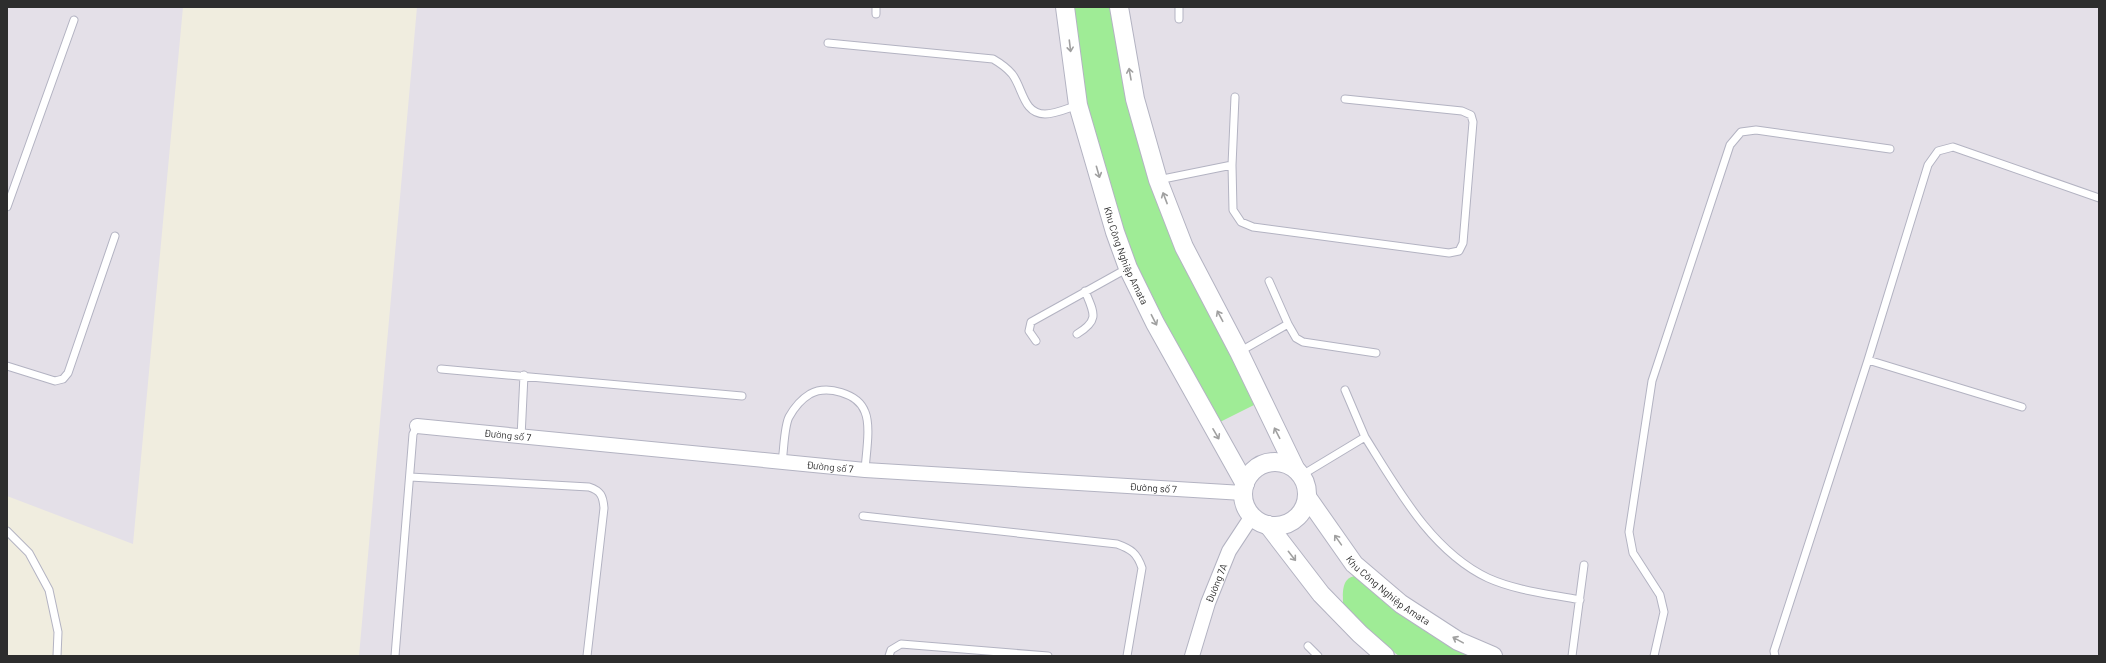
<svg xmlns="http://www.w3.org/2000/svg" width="2106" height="663" font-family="Barlow,sans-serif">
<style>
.industrial{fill:#e4e0e8}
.green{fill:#9fec96}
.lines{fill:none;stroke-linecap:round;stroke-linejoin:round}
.service-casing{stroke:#b3b3c2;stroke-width:9}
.minor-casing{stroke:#b3b3c2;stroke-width:16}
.tertiary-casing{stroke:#b3b3c2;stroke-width:20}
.service{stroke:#fff;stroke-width:7}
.minor{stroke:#fff;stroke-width:14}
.tertiary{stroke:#fff;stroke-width:18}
.oneway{stroke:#a0a0a0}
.labels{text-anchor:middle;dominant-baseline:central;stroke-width:3;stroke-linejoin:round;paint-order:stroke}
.street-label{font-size:10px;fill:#2d2d2d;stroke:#fff}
</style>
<rect width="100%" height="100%" fill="#f0eddf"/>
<path class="industrial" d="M7,7h176l-50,537 -126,-48z
M417,7h1682v649h-1740z"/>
<path class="green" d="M1074,7h37l16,96 22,79 105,223 -36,18 -55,-102 -27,-58 -13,-34 -36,-126z
M1355,576l117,80h-73l-4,-3 -29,-25 -23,-24c0,-10 -2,-26 12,-28z"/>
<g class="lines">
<defs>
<path id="service" d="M1179,7v12
M876,14v-7
M828,43l165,16c7,4 13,8 19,15 11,14 11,40 33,40 11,0 23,-6 33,-9
M1232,165l3,-68
M1158,180l74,-15 1,45 8,12 12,5 196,26 10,-2 4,-8 10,-121 -2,-7 -9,-4 -117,-12
M7,207l67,-187
M1288,324l8,14 7,4 73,11
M1077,334c23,-14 17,-21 8,-43
M1036,341l-7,-10 2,-9 97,-54
M1239,352l49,-28 -19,-43
M1868,360l154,47
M7,366l48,15 8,-2 5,-6 47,-137
M441,369l301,27
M1345,390l20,47
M521,437l3,-62
M782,462c2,-12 2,-35 7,-45 5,-9 11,-17 21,-23 17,-9 48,-1 55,18 6,14 1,42 0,58
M1302,475l63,-38c32,51 66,114 123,141 29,13 62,16 92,22
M410,477l179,10c12,4 14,9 15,21l-17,148
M863,516l254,28c14,5 20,9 25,24l-15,88
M7,531l22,22 20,37 9,42 -1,24
M1308,646l10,10
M395,656l18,-222 4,-8
M889,656l2,-6 10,-6 147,12
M1572,656l12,-91
M1654,656l10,-44 -4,-17 -27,-42 -4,-21 23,-151 78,-236 11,-13 15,-2 134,19
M1775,656l-1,-5 94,-291 60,-195 10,-14 15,-4 146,51"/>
<g id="minor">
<path id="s1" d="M417,426l448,44 378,23"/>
<path id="s2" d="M1192,656l16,-53 21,-52 23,-35"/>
</g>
<g id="tertiary">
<path id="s3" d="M1065,7l13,98 37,127 13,36 27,55 90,161"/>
<path d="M1119,7l16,92 23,81 26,67 55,105 56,116"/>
<circle cx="1275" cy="494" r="32"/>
<path id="s4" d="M1307,497l47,67 47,40 57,37 35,15"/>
<path d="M1268,525l53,69 39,40 25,22"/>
</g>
</defs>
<use href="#service" class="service-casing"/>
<use href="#minor" class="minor-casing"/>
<use href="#tertiary" class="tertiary-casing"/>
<use href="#service" class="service"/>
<use href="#minor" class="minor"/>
<use href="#tertiary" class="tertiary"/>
</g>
<defs><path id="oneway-shaft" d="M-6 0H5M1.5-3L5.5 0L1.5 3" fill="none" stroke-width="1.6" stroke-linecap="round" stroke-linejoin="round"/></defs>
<g class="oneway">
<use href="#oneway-shaft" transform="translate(1070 46) rotate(83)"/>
<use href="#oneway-shaft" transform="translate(1130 74) rotate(-100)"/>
<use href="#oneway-shaft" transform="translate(1098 172) rotate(74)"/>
<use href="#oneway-shaft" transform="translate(1165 198) rotate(-111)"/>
<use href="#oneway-shaft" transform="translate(1220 316) rotate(-118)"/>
<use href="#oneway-shaft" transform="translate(1154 320) rotate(63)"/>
<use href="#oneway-shaft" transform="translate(1277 433) rotate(-117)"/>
<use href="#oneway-shaft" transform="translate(1216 434) rotate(60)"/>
<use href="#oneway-shaft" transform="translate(1338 540) rotate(-125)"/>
<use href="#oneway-shaft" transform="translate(1292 556) rotate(52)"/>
<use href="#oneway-shaft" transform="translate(1458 640) rotate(-151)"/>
</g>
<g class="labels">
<g class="street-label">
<text stroke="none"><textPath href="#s3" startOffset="257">Khu Công Nghiệp Amata</textPath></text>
<text stroke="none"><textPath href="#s1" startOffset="91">Đường số 7</textPath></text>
<text stroke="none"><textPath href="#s1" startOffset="415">Đường số 7</textPath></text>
<text stroke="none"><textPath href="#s1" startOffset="739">Đường số 7</textPath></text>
<text stroke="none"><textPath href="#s2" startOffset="77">Đường 7A</textPath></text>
<text stroke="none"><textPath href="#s4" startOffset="125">Khu Công Nghiệp Amata</textPath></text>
</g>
</g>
<rect width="2106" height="663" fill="none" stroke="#2d2d2d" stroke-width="16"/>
</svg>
